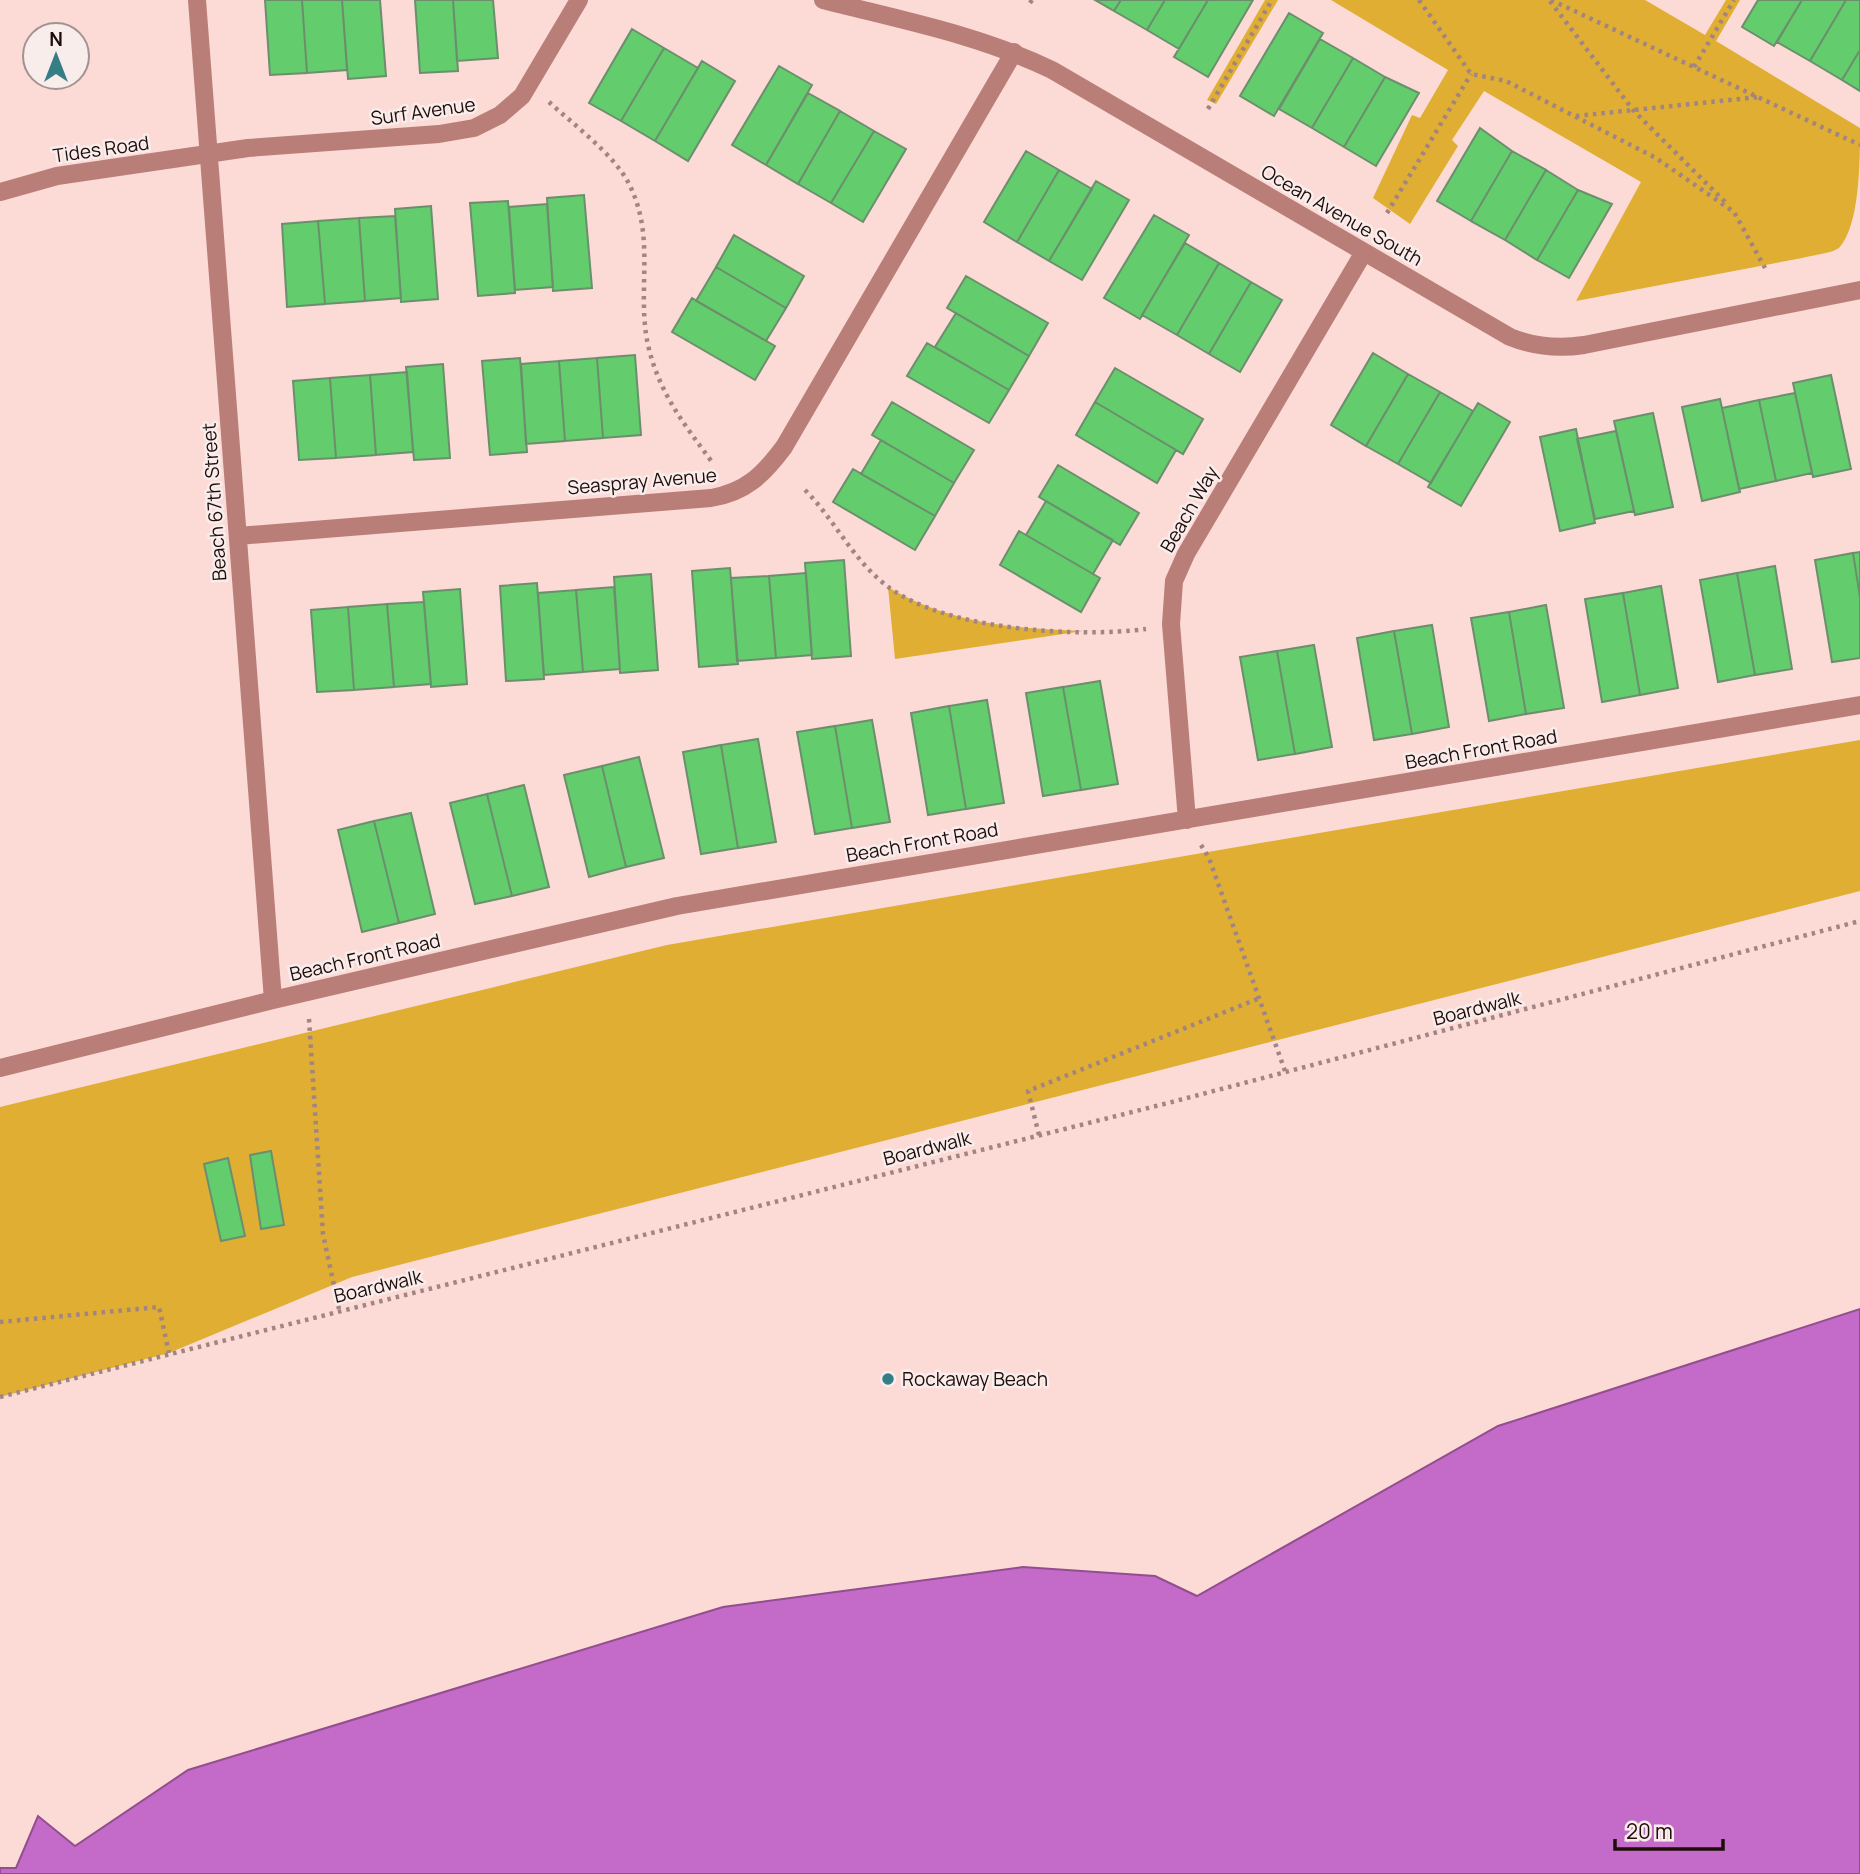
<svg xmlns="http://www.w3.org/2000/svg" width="1860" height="1874" font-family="Manrope,sans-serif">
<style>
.green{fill:#dfae32}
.water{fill:#c46ac8;stroke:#924e8f;stroke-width:2}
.building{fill:#63cc6d;stroke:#6b8f6d;stroke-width:2}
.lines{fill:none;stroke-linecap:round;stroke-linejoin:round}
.path{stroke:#a08582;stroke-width:4.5;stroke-dasharray:3.5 5;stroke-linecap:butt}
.street{stroke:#b97e78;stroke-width:18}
.poi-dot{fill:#367e86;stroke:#f9edec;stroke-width:2.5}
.labels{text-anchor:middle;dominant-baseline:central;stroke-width:5;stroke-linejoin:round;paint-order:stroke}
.street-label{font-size:19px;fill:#1f0d0b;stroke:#f9edec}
.poi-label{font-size:19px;fill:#1f0d0b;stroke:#f9edec;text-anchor:start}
</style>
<rect width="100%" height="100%" fill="#fcdad6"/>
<path class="green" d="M1265,0h13l-62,104 -9,-4z
M1331,0h314l60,35 21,-35h14l-24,41 144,87c0,34 0,97 -21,120 -9,6 -27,7 -37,10l-226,43 65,-119 -157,-91 -32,49 6,6 -48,78 -37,-26 39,-83 8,3 28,-48z
M888,587c60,36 126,42 195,44l-188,28z
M1860,740v151l-1508,386 -183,76 -169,44v-290l667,-162z"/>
<path class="water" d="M1860,1309v565h-1860v-6h16l22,-52 37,30 113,-76 535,-163 300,-40 132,9 42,20 301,-170z"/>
<path class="building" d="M265,0h37l5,73 -37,2z
M302,0h40l5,70 -40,3z
M342,0h38l6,76 -38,3z
M415,0h38l5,71 -38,2z
M453,0h40l5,58 -41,3z
M1095,0h26l-7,11z
M1121,0h44l-18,30 -33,-19z
M1165,0h43l-29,49 -32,-19z
M1208,0h45l-45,77 -34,-20z
M1758,0h44l-28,46 -32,-19z
M1802,0h44l-36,61 -33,-19z
M1846,0h14v50l-18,30 -32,-19z
M1289,13l34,20 -49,83 -34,-20z
M632,29l32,19 -43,73 -32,-18z
M1320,39l33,19 -41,70 -33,-19z
M664,48l34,20 -43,73 -34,-20z
M1860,50v41l-18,-11z
M1353,58l32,19 -41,70 -32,-19z
M702,61l33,20 -47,80 -33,-20z
M779,66l33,19 -46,80 -34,-20z
M1385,77l34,16 -43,73 -32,-19z
M808,93l32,18 -42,73 -32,-19z
M840,111l34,20 -43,72 -33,-19z
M1480,128l32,23 -41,70 -34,-20z
M874,131l32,18 -43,73 -32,-19z
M1026,151l33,19 -42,72 -33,-20z
M1512,151l34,19 -41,70 -34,-19z
M1059,170l33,19 -43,72 -32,-19z
M1546,170l32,20 -41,70 -32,-20z
M1096,181l33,19 -47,80 -33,-19z
M1578,190l34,14 -43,74 -32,-18z
M584,195l8,93 -39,3 -6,-93z
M508,201l7,92 -37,3 -8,-93z
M547,204l6,83 -38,3 -6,-83z
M431,206l7,93 -37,3 -6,-93z
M1154,215l35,20 -49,84 -36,-21z
M395,216l6,82 -36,3 -6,-83z
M359,218l6,83 -40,3 -7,-83z
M318,221l7,83 -38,3 -5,-83z
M734,235l70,41 -18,32 -70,-41z
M1185,243l34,20 -42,72 -35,-20z
M1219,263l32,19 -42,72 -32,-19z
M716,267l70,41 -20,33 -70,-40z
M966,276l82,47 -19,33 -82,-48z
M1251,282l31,18 -42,72 -31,-18z
M692,298l83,48 -20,34 -83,-48z
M956,313l73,43 -20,34 -74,-43z
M927,343l82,47 -20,33 -82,-47z
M1373,353l35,21 -42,72 -35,-21z
M635,355l6,80 -38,3 -6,-80z
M520,358l7,94 -37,3 -8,-94z
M597,358l6,80 -38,3 -6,-80z
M559,361l6,80 -39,3 -5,-80z
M443,364l7,94 -36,2 -8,-93z
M1115,368l88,51 -20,35 -88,-52z
M407,372l6,80 -37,3 -6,-80z
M1408,374l32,18 -42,72 -32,-18z
M370,375l6,80 -40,3 -6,-80z
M1831,375l20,94 -38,8 -20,-94z
M330,378l6,80 -37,2 -6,-79z
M1440,392l33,19 -42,72 -33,-19z
M1795,393l17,80 -36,8 -17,-81z
M1720,399l20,93 -38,9 -20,-94z
M1759,400l17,81 -37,8 -17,-81z
M892,402l82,48 -20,33 -82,-48z
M1095,402l81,48 -19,33 -81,-48z
M1478,403l32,19 -49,84 -33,-19z
M1653,413l20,94 -38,8 -21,-94z
M1576,429l19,94 -35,8 -20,-94z
M1616,431l18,80 -39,8 -18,-80z
M881,440l73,43 -19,33 -74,-42z
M1058,465l81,48 -19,32 -81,-48z
M853,469l82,47 -20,34 -82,-48z
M1046,501l67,39 -20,34 -67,-39z
M1019,531l81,47 -19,34 -81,-47z
M1860,552v45l-7,-44z
M1853,553l7,44v61l-28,4 -17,-102z
M844,560l7,96 -39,3 -7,-96z
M1775,566l17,103 -37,6 -18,-102z
M730,568l8,96 -39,3 -7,-96z
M806,573l6,82 -36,3 -7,-82z
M1737,573l18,102 -37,7 -18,-102z
M651,574l7,96 -38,3 -6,-96z
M769,576l7,82 -39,3 -6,-83z
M537,583l7,96 -38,2 -6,-95z
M1661,586l17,102 -38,7 -17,-102z
M614,587l6,82 -37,3 -7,-82z
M460,589l7,95 -36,3 -8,-95z
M576,590l7,82 -39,3 -6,-82z
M1623,593l17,102 -38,7 -17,-103z
M424,602l7,82 -37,3 -7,-83z
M387,604l7,83 -40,3 -6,-83z
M1546,605l18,103 -38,6 -17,-102z
M348,607l6,83 -37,2 -6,-82z
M1509,612l17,102 -37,7 -18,-103z
M1432,625l17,102 -37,7 -18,-103z
M1394,631l18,103 -38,6 -17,-102z
M1314,645l18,102 -37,7 -18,-103z
M1277,651l18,103 -37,6 -18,-103z
M1100,681l18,103 -37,6 -18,-103z
M1063,687l18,103 -38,6 -17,-103z
M987,700l17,103 -38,6 -17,-103z
M949,706l17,103 -38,6 -17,-102z
M872,720l18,102 -38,6 -17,-102z
M835,726l17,102 -37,6 -18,-102z
M758,739l18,103 -38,6 -17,-103z
M721,745l17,103 -37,6 -18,-102z
M639,757l25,101 -38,9 -24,-101z
M602,766l24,101 -37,10 -25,-102z
M524,785l25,102 -37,9 -25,-102z
M487,794l25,102 -37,8 -25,-101z
M411,813l24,101 -36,9 -25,-102z
M374,821l25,102 -37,9 -24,-102z
M271,1151l13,74 -23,4 -11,-74z
M228,1158l17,78 -24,5 -17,-77z"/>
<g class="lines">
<path class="path" d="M1419,0l52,74 35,7 150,77 78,54 31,56
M1551,0l309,145
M1550,1l83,109 92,92
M1030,3l2,-3
M1694,67l40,-67
M549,102c24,22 64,52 79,80 29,55 8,107 20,163 11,48 36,79 64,117
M1208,109l64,-109
M1576,116l183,-19
M1387,213l84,-139
M805,490c30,30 47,69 82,96 57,44 189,52 259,43
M1201,845l8,13 76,213
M309,1019l14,215 16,75
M1039,1135l-11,-44 232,-93
M0,1322l159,-15 10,46
M0,1397l1168,-294 692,-182"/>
<path class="street" d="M197,0l76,1000
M823,0c78,20 157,35 229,70l458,267c25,10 48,12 74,8l276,-55
M0,192l57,-16 191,-28 191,-14 35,-6 26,-13 22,-19 57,-96
M238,536l473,-38c35,-6 52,-23 73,-51l230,-395
M1187,820l-16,-196 3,-43 12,-27 178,-302
M0,1068l273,-68 404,-94 1183,-201"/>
</g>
<circle class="poi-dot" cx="888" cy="1379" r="7"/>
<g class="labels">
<g class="street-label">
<text transform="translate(423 111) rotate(-8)">Surf Avenue</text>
<text transform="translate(101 149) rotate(-8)">Tides Road</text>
<text transform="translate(1342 215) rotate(30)">Ocean Avenue South</text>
<text transform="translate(642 481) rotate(-5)">Seaspray Avenue</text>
<text transform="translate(214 502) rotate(-94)">Beach 67th Street</text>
<text transform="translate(1189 509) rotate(-60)">Beach Way</text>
<text transform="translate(1481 749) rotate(-10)">Beach Front Road</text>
<text transform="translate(922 842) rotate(-10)">Beach Front Road</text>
<text transform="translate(365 957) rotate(-13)">Beach Front Road</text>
<text transform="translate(1477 1008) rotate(-14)">Boardwalk</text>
<text transform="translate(927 1148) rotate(-14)">Boardwalk</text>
<text transform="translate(378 1286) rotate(-13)">Boardwalk</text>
</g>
<g class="poi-label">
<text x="902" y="1379">Rockaway Beach</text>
</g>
</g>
<g transform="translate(56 56)"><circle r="33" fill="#f9edec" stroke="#a29392" stroke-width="2"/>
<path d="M0-5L12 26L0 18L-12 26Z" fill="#367e86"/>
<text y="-10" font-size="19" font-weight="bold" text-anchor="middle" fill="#1f0d0b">N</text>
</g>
<path d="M1615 1839v10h108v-10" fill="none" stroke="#1f0d0b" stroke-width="3.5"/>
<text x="1626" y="1839" font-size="21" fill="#1f0d0b" stroke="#f9edec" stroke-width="5" paint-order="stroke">20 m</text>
</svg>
